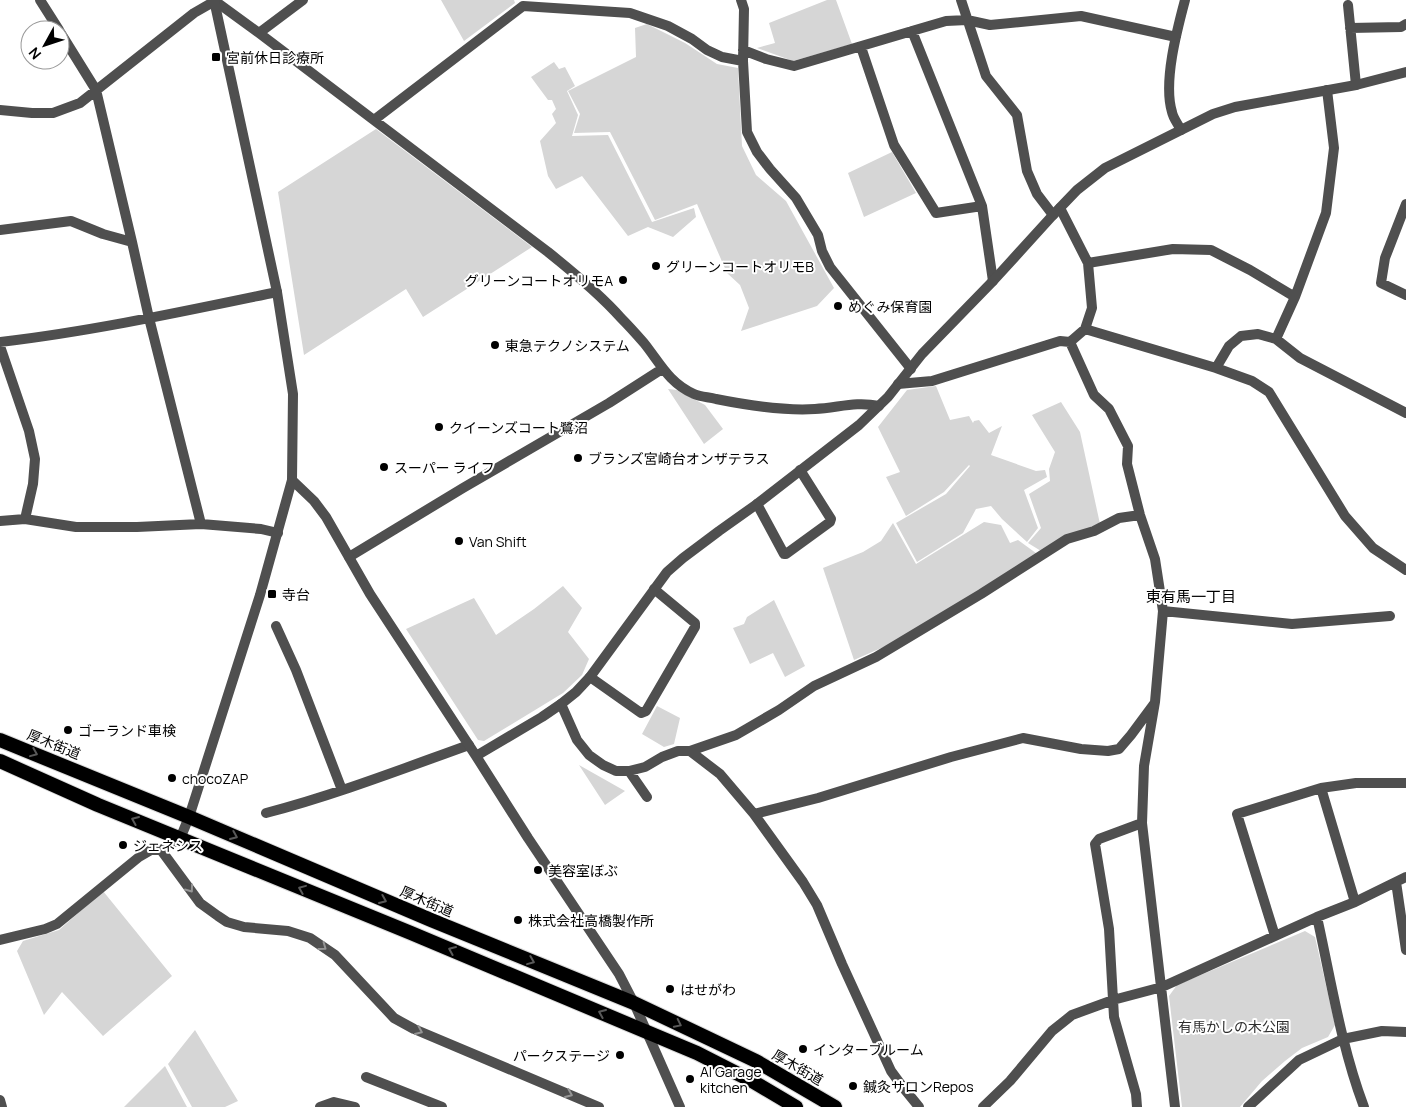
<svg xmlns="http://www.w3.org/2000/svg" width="1406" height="1107" font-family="Manrope,'Noto Sans JP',sans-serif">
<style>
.green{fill:#d6d6d6}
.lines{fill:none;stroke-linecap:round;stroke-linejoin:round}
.trunk-casing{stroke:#dbdbdb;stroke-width:16}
.minor{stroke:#4f4f4f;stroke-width:10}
.tertiary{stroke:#4f4f4f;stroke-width:10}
.trunk{stroke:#000;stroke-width:14}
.oneway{stroke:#595959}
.oneway2{stroke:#959595}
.poi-dot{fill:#000;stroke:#fff;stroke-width:2}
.labels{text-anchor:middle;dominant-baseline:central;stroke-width:4;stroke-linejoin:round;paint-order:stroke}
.poi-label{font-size:14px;fill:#000;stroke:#fff;text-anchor:start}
.street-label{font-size:14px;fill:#000;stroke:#fff}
.park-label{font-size:14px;fill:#2d2d2d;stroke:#fff}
.neighbourhood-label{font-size:15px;fill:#000;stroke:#fff}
</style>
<rect width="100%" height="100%" fill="#fff"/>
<path class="green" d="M441,0h73l1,3 -51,38z
M827,0h9l16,44 -59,17 -36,-13 18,-5 -6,-20z
M647,24l38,19 32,21 21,4 4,78 14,29 30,26 48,87 -17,18 -76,25 8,-23 -9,-23 -13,-12 -30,-69 -42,16 -45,-88 -36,1 6,-19 -12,-23 68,-34 -1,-29z
M554,62l5,7 6,-2 10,19 -8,5 11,24 -6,21 36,-1 44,87 42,-14 2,9 -23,20 -25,-10 -20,9 -46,-60 -26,13 -8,-13 -8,-35 16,-18 -4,-9 4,-5 -4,-9h-4l-17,-23z
M376,129l156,118 -109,70 -17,-28 -102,66 -26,-163z
M892,152l24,41 -52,24 -16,-44z
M936,386l14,34 19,-4 4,7 1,-2 5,-1 10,13 13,-7 -11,29 45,16 9,-1 2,7 -23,13 14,38 -11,14 -25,-23 -11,-13 -15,3 -13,24 -46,29 -21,-39 50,-29 24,-28 -1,-1 -25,27 -38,24 -20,-39 14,-5 -22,-45 29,-37z
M668,389l9,1 28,15 18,24 -19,15z
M1061,402l19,30 20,92 -59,27 -13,-8 13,-15 -12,-34 21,-13 -1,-12 6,-17 -23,-37z
M984,522l17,3 9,18 8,-3 22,16 -152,89 -34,15 -31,-92 40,-16 18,-11 12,-18 23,41z
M563,586l19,22 -14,24 21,27 -7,16 -19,18 -79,48 -6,-1 -72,-111 68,-31 22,37 38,-26z
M774,600l31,66 -20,11 -12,-24 -23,11 -17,-36 11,-4 3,-7z
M657,706l23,12 -6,26 -10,3 -22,-13z
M579,765l46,26 -20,14z
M103,891l69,85 -69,60 -41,-44 -18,23 -27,-64 6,-10 36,-11z
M1305,931l10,6 20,88 -7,12 -26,11 -17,13 -23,20 -22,26h-58l-13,-111 8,-11z
M195,1030l43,71 -13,6h-33l-24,-43z
M165,1066l22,41h-63z"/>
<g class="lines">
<defs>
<path id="trunk" d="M0,740l189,77 242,103 203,83 122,58 79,46
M0,761l98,44 313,128 286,120 55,28 44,26"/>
</defs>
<use href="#trunk" class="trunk-casing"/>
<path class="minor" d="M40,0l19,30
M741,0l3,9 -1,52 4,71 10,20 13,17 26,29 22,37 4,16 8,16 81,102
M961,0l25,76 31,39 10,56 10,23 16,21
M1348,5l8,80
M1350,28l51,-1 5,-3
M60,32l36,58 36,152 17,76 52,206
M259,33l44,-33
M861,47l33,98 42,68 46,-7
M743,50l23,9 28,7 118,-35
M0,110l32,3h21l27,-10 114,-90 21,-12 44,32 289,219c25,20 52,42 73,66 8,8 16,17 23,25 16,20 25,40 50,51 7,3 15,3 22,5 30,6 68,12 99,10 23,-1 40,-8 64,-3
M374,120l149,-114 107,7 38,13 24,13 15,11 15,7 21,4
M1181,130c-3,-6 -8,-12 -9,-18 -9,-30 5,-82 13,-112
M1406,204l-21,54 -4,25 25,12
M1060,208l28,55 4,45 -7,21 -15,13 24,53 15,14 19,37 -1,18 13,51 15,44 8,52 -8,91 -11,64 -2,57 33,284
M0,230l71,-9 32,13 29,8
M1088,263l85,-14 38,1 39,20 45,27
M993,281l-11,-75 -70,-175 34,-10 21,-1 23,5 91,-9 95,21
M1085,329l131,39 36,13 17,11 76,124 28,32 33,22
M1276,339l19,-42 31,-84 8,-65 -7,-58
M0,342c93,-11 185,-31 277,-50
M0,346l29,85 6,28 -2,25 -8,35
M1216,368l13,-22 12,-10 17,-2 18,5 24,19 106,55
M898,384l34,-3 128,-40 10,1
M757,504l27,50h2l44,-32 1,-3 -31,-49
M0,521l25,-2 51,8h61l64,-3 60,5 17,4
M349,557l114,-69 146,-85 53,-34
M1163,611l129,13 98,-8
M276,626l20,44 46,120
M590,677l51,36 5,-2 49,-84v-4l-41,-34
M561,704l16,36 12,15 14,10 13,6h13l16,-4 17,-10 16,-6h12l30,23 34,40 49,68 14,23 25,59 49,107 11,15 17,21
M690,751l46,-16 43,-25 35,-24 62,-29 105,-63 86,-55 27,-8 25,-13 21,-3
M629,771l18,26
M1321,788l35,-5h50
M266,813c69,-18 136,-44 203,-68
M754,814l64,-16 133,-41 72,-19 58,11 27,2 11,-2 12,-14 23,-31
M161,850l39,53 18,13 9,6 17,5 44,4 22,7 25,17 59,63 20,11 185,78
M1396,882l10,68
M1317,917c14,63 24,129 47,190
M1275,936l-38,-122 84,-26 34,114
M0,940l45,-11 12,-5 82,-67 12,-7h10l19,-11
M366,1077l76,30
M0,1100l2,7
M320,1107l14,-5 21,5
M983,1107l27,-26 42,-50 20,-16 41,-15 49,-13 155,-70 38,-15 51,-25
M1137,1107l-1,-13 -22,-77 -5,-88 -14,-85 4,-5 43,-16
M1248,1107l51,-47 44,-21 39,-8 24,1"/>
<path class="tertiary" d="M292,480l22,21 12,16 44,77 106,162 52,82 91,136 15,29 46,104
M476,756l66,-39 19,-13 15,-12 14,-15 77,-105 16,-14 36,-27 38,-27 102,-79 29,-28 34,-43 71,-73 60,-66 24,-25 28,-22 108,-54 22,-7 121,-22 50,-13
M180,839l9,-22 71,-222 32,-115 1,-86 -16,-102 -63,-292"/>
<use href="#trunk" class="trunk"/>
</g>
<defs><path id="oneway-chevron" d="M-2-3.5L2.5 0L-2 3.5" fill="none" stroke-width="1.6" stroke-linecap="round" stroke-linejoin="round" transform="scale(1.25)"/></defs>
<g class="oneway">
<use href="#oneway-chevron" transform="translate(34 753) rotate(22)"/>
<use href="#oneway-chevron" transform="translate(135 820) rotate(-157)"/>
<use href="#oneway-chevron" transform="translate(234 836) rotate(23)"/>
<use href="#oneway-chevron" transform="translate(302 889) rotate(-158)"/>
<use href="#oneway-chevron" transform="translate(383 900) rotate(23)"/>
<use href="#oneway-chevron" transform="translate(452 950) rotate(-157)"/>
<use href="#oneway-chevron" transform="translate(531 961) rotate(22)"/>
<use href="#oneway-chevron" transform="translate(602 1013) rotate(-157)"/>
<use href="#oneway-chevron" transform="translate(678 1024) rotate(26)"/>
</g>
<g class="oneway2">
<use href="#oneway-chevron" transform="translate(190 889) rotate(54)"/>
<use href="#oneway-chevron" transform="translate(323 947) rotate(36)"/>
<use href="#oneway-chevron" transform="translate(419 1031) rotate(24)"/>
<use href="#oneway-chevron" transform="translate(569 1094) rotate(23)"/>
</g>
<g class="poi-dot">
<rect x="211" y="52" width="10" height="10" rx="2.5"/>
<circle cx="656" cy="266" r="5"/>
<circle cx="623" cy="280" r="5"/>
<circle cx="838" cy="306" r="5"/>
<circle cx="495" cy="345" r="5"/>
<circle cx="439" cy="427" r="5"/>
<circle cx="578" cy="458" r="5"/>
<circle cx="384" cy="467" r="5"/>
<circle cx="459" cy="541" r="5"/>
<rect x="267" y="589" width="10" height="10" rx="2.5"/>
<circle cx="68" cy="730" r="5"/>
<circle cx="172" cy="778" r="5"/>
<circle cx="123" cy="845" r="5"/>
<circle cx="538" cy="870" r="5"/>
<circle cx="518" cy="920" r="5"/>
<circle cx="670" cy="989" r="5"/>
<circle cx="803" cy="1049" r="5"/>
<circle cx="620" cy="1055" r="5"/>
<circle cx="690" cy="1079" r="5"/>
<circle cx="853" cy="1086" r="5"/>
</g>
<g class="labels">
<g class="poi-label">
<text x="226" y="57">宮前休日診療所</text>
<text x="666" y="266">グリーンコートオリモB</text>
<text x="613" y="280" text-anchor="end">グリーンコートオリモA</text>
<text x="848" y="306">めぐみ保育園</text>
<text x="505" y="345">東急テクノシステム</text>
<text x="449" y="427">クイーンズコート鷺沼</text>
<text x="588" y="458">ブランズ宮崎台オンザテラス</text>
<text x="394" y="467">スーパー ライフ</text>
<text x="469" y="541">Van Shift</text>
<text x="282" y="594">寺台</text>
<text x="78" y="730">ゴーランド車検</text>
<text x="182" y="778">chocoZAP</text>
<text x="133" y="845">ジェネシス</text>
<text x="548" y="870">美容室ぼぶ</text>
<text x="528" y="920">株式会社高橋製作所</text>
<text x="680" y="989">はせがわ</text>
<text x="813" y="1049">インターブルーム</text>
<text x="610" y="1055" text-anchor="end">パークステージ</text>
<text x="700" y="1071">AI Garage<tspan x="700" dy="16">kitchen</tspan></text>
<text x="863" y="1086">鍼灸サロンRepos</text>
</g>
<g class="street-label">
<text transform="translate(54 744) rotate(22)">厚木街道</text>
<text transform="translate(427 901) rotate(23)">厚木街道</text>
<text transform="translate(798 1067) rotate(30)">厚木街道</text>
</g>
<g class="park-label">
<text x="1234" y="1026">有馬かしの木公園</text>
</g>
<g class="neighbourhood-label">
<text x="1191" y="596">東有馬一丁目</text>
</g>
</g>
<g transform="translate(45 45) rotate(230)"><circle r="24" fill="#ffffff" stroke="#999999"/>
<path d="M0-4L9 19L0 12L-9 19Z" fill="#000000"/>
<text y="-8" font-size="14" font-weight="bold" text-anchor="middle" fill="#000000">N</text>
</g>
</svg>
